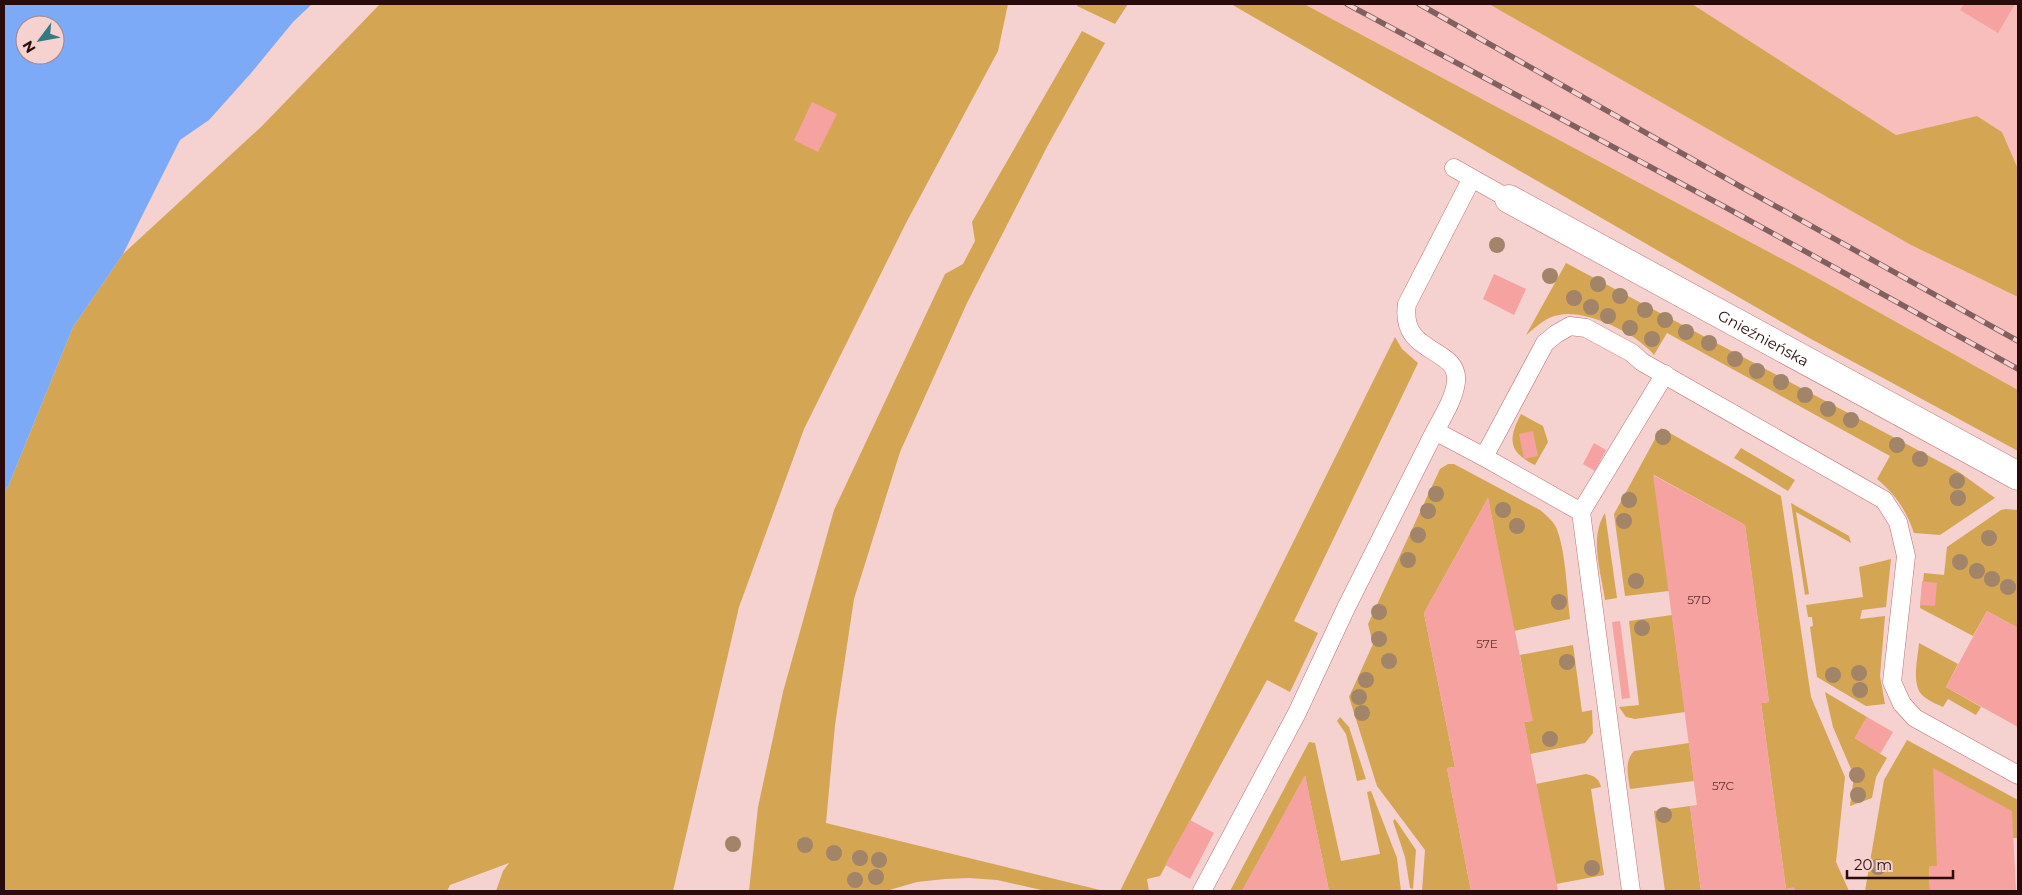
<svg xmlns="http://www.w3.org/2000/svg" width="2022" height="895" font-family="Montserrat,sans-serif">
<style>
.built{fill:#f7bebc}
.green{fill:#d4a653}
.water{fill:#7caaf7;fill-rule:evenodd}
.building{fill:#f5a2a0}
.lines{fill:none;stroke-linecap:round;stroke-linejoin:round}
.lane-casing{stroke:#bf7170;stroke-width:19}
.street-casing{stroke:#bf7170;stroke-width:29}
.lane{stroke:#fff;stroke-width:18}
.street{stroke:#fff;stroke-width:28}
.rail-casing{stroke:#816060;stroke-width:5.5}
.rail{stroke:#f5d1d0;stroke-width:4;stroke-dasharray:11;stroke-linecap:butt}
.tree{fill:#a28468}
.labels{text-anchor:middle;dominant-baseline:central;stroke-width:4;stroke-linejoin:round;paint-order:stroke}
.number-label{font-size:12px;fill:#5c3131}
.street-label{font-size:15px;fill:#290b0c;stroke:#f5d1d0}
</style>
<rect width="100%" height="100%" fill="#f5d1d0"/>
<path class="built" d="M1304,4h185l422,241 107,52v93l-206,-115z
M1692,4h326v165l-16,-37 -25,-16 -81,19z"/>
<path class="green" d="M380,4h628l-10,47 -92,172 -102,206 -65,178 -66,284h-177l7,-20 6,-8 -59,22 -3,6h-443v-399l4,-5 65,-160 50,-73 138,-127z
M1078,4h50l-13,20 -38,-18z
M1231,4h73l508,271 206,115v61l-207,-112z
M1489,4h203l204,131 81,-19 25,16 16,37v128l-107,-52z
M1082,31l23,12 -57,102 -81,158 -67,149 -46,147 -19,126 -9,98 278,68h-58l-49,-11 -28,-2 -24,1 -28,3 -31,9h-137l9,-84 25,-115 51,-182 111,-236 18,-10 12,-23 -3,-19z
M1566,263l393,209 36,26 -55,37 -26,-2c-8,-23 -18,-38 -37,-54l13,-23 -223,-123 -13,22c-17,-21 -67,-46 -95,-40 -13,2 -23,12 -33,20z
M1395,337l7,12 16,14 -124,258 24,12 -28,59 -23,-12 -107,196 -13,3 2,12h-29z
M1521,414l22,12 5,16 -13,23c-27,-13 -27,-26 -14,-51z
M1661,428l120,68 30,201 34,80 -9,85 13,29h-54l-1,-3 -8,1 -25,-186 8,-1 -24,-177 -91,-50 15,116 -44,5 -11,-82z
M1741,448l54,32 -7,11 -54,-33z
M1448,464h6l86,46c6,5 12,10 16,17 10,24 11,66 14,92l-56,12 -26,-133 -64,115 31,154 -8,1 24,123h-49l3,-41 -48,-64 -28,-89 24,-53 -5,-20 72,-155z
M1791,503l58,33 2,7 -55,-31 13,82 -4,1z
M2006,509l12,1v118l-31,-17 -14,25 -53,-28 4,-35 20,2 3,-28 54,-37z
M1605,513l12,85 -12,2c-4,-28 -16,-62 0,-87z
M1891,559l-5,48 -24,3 -2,9 25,-3 -5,60 5,28 -19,2 -49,-29 -7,-50 3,-1 -1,-9h-4l-2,-12 57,-8 -4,-30z
M1672,615l13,97 -50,7 -9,-2 -7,-10 20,-2 -10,-84z
M1919,643l39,21 -12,23 35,20 -5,8 -28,-16 -5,8c-7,-3 -16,-7 -21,-12 -11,-12 -4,-37 -3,-52z
M1573,645l9,67 10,-2 1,23 -8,10 -55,11 -6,-32 8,-1 -12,-66z
M1825,692l42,25 -12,21 32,20 -11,19 -4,21 -22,8 4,-30 -21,-49z
M1340,717l9,10 17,52 -9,2 -11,-47 -9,-13z
M1907,740l111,60v38h-5l-76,28h-8l1,25h-65l19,-111z
M1309,742l6,1 26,118 39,-7 -13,-62 4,-1 26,67 4,33h-72l-24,-115 -63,115h-12z
M1689,743l5,38 -64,8c-2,-14 -6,-27 4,-38z
M1586,774c8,2 13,4 15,13l-10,2 13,86 -48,9 -20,-100z
M1690,806l11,85h-36l-11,-80z
M1395,819l21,31 -3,39 -3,-1 -5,-31 -12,-36z"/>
<path class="water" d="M4,4h308l-19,18 -41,50 -43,48 -29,20 -57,114 -50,73 -65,160 -4,5zM25,25h30v30h-30z"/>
<path class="building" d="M1964,4h51l-17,29 -38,-23z
M812,102l25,12 -19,38 -24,-12z
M1494,274l32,15 -12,26 -31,-16z
M1533,431l5,25 -14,3 -5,-25z
M1594,443l12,7 -11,21 -12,-7z
M1653,475l92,50 24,177 -8,1 25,186 8,-2 1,4h-94l-11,-85 7,-1z
M1488,498l45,223 -9,1 34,169h-87l-24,-123 8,-1 -31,-154z
M1922,581l15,2 -2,23 -15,-1z
M1987,611l31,17v99l-72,-40z
M1620,621l10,77 -8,1 -10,-77z
M1867,717l26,15 -13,22 -25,-16z
M1933,768l79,43 4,80h-86l-1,-25h8z
M1305,775l24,116h-87z
M1190,820l24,13 -24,46 -25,-14z"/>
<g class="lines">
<defs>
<path id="lane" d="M1454,168l55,31
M1435,431c8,-15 19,-32 21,-49 4,-36 -57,-26 -49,-78l65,-126
M1581,512l-97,-55 61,-114 11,-9 14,-8 16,2 46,25 10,9 242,138 14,22 8,34 -14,126 10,22 13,14 103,57
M1202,891l95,-178 48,-103 90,-179 49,26
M1631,891l-50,-379 84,-138"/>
<g id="street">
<path id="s1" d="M1509,199l509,277"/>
</g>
</defs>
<use href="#lane" class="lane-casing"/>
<use href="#street" class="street-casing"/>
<use href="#lane" class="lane"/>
<use href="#street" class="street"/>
<defs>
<path id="rail" d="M1347,4l378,203 293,162
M1419,4l324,184 275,153"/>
</defs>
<use href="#rail" class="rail-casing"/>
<use href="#rail" class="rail"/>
</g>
<g class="tree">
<circle cx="1497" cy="245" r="8"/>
<circle cx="1550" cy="276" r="8"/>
<circle cx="1598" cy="284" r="8"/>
<circle cx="1620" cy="296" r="8"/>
<circle cx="1574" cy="298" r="8"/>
<circle cx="1591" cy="307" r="8"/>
<circle cx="1645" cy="310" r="8"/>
<circle cx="1608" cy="316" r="8"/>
<circle cx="1665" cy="320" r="8"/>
<circle cx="1630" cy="328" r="8"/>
<circle cx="1686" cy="332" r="8"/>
<circle cx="1652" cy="339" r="8"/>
<circle cx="1709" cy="343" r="8"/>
<circle cx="1735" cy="359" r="8"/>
<circle cx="1757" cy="371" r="8"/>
<circle cx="1781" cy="382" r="8"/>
<circle cx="1805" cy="395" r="8"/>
<circle cx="1828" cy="409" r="8"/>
<circle cx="1851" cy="420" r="8"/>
<circle cx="1663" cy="437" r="8"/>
<circle cx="1897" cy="445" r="8"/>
<circle cx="1920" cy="459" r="8"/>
<circle cx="1957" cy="481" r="8"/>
<circle cx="1436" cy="494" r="8"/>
<circle cx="1958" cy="498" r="8"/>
<circle cx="1629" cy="500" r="8"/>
<circle cx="1503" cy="510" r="8"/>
<circle cx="1428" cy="511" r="8"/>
<circle cx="1624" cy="521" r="8"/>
<circle cx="1517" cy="526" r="8"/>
<circle cx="1418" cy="535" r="8"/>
<circle cx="1989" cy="538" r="8"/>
<circle cx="1408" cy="560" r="8"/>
<circle cx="1960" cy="562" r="8"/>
<circle cx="1977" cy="571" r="8"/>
<circle cx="1992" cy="579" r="8"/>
<circle cx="1636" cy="581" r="8"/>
<circle cx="2008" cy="587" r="8"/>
<circle cx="1559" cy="602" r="8"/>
<circle cx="1379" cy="612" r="8"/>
<circle cx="1642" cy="628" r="8"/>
<circle cx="1379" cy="639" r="8"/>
<circle cx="1389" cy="661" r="8"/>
<circle cx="1567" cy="662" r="8"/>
<circle cx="1859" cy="673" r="8"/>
<circle cx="1833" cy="675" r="8"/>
<circle cx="1366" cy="680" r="8"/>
<circle cx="1860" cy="690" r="8"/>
<circle cx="1359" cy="697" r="8"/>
<circle cx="1362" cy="713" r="8"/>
<circle cx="1550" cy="739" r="8"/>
<circle cx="1857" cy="775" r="8"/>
<circle cx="1858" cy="795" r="8"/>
<circle cx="1664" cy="815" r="8"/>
<circle cx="733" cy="844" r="8"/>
<circle cx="805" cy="845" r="8"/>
<circle cx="834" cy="853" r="8"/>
<circle cx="860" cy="858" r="8"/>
<circle cx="879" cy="860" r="8"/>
<circle cx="1878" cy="867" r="8"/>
<circle cx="1592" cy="868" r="8"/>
<circle cx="876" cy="877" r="8"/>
<circle cx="855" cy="880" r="8"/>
</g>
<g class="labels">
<g class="number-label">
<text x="1699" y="599">57D</text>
<text x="1487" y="643">57E</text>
<text x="1723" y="785">57C</text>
</g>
<g class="street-label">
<text stroke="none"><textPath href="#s1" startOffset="290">Gnieźnieńska</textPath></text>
</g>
</g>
<rect width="2022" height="895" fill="none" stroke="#290b0c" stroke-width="10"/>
<g transform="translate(40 40) rotate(238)"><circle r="24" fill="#f5d1d0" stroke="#a38282"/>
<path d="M0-4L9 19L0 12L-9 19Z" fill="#317a7f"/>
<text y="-8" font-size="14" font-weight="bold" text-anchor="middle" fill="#290b0c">N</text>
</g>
<path d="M1847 870v8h106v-8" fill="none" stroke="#290b0c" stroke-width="2.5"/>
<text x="1854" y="870" font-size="15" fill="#290b0c" stroke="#f5d1d0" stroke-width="4" paint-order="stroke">20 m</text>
</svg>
